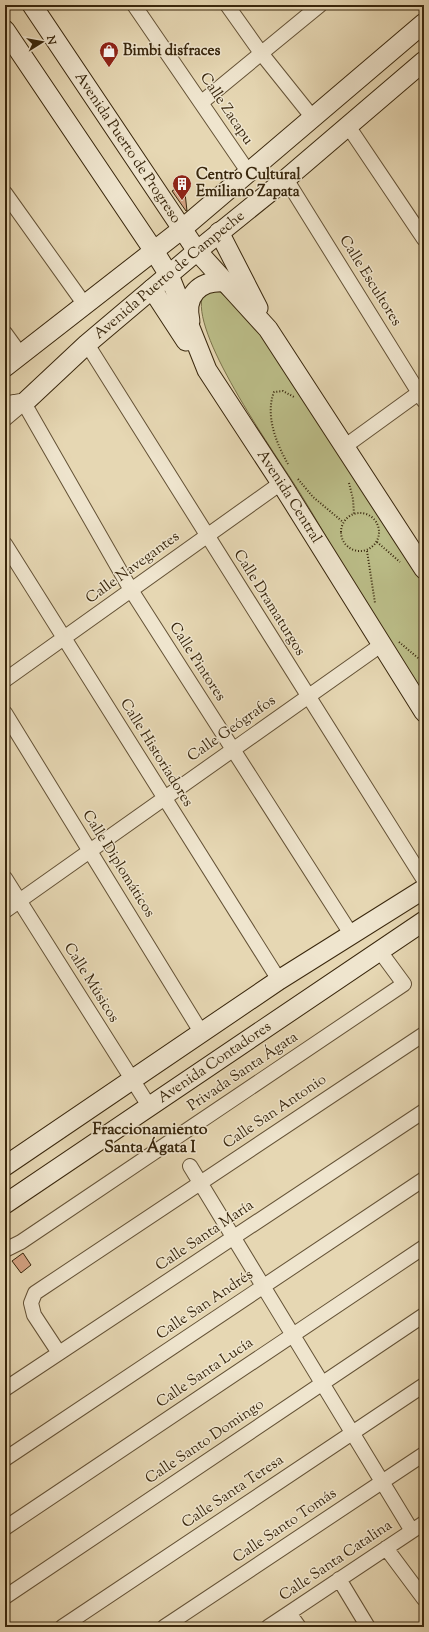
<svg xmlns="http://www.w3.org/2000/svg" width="429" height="1632" font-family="'Sorts Mill Goudy',serif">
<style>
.green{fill:#bbbd88;stroke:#7a724a}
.building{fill:#d5a484;stroke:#38260c}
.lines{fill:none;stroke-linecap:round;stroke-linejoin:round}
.street-casing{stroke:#645236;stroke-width:16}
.secondary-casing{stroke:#38260c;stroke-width:21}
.path{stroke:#38260c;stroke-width:2;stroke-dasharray:1 2;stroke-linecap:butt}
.street{stroke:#efe5ce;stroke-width:14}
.secondary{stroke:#efe5ce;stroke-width:19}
.labels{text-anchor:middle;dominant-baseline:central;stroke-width:3;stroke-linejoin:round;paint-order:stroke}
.poi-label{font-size:15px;font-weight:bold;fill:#38260c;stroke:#efe5ce;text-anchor:start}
.street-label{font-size:15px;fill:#38260c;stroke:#efe5ce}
.neighbourhood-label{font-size:16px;font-weight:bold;fill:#38260c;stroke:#efe5ce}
</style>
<rect width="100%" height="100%" fill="#e6d7b3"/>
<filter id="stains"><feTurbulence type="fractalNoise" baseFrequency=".005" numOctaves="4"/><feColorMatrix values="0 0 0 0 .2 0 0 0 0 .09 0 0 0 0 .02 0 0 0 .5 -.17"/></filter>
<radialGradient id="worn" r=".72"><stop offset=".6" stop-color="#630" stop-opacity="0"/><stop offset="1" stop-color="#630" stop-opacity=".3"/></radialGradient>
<path class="green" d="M212,291l8,1 29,26 114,167 61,98v112c-27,-43 -55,-85 -81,-129 -14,-24 -28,-49 -43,-73 -23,-37 -107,-154 -98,-195z"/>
<path class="building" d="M184,184l3,27h-1l-14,-20z
M23,1253l8,12 -10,8 -9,-12z"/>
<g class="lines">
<defs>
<path id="street" d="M134,5l115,168
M227,5l34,48 52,65
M202,102l118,-97
M348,126l76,113
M286,179l138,222
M5,193l80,112
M5,333l16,22
M87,344l337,536
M5,419l19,-16 107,187 220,344
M344,447l80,-58
M5,544l274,436
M5,680l276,-197
M5,713l196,319
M5,878l144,228
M5,911l376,-266
M190,1166l222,365
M5,1250l16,-8 383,-258 -25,-34
M59,1353l-25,-38 -3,-12 4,-10 389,-259
M5,1389l419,-278
M5,1459l419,-280
M5,1528l419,-281
M386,1548l38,51
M339,1579l29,48
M5,1597l419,-282
M289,1613l10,14
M62,1627l362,-242
M164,1627l260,-173
M268,1627l156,-104"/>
<g id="secondary">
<path id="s1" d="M32,5l165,246 71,78 156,240"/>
<path id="s2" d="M5,30l149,221 15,24 38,95 74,113 143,229"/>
<path d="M219,232l39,76"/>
<path d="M152,289l34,52"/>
<path d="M190,321c-6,-25 9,-41 35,-39"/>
<path d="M5,367l177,-138 242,-206"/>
<path id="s3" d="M5,406l19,-3 63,-59 110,-93 89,-72 138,-118"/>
<path d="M5,1166l274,-186 145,-91"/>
<path id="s4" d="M5,1204l419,-283"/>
</g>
</defs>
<use href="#street" class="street-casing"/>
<use href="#secondary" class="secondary-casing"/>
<path class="path" d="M288,464c-12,-21 -23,-49 -14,-72l9,-1 11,6
M298,479l15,18 30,25
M349,483l4,16 1,15
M341 532a19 19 0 1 1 38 0a19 19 0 1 1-38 0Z
M377,542l23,20
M367,551l8,52
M399,642l25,21"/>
<use href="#street" class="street"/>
<use href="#secondary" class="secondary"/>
</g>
<defs>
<symbol id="shop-pin" viewBox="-11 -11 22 30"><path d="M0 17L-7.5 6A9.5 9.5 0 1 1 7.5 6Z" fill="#8f2418" stroke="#efe5ce"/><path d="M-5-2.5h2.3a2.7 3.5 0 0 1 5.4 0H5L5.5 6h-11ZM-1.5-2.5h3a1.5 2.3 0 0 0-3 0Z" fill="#fff"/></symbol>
<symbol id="building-pin" viewBox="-11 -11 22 30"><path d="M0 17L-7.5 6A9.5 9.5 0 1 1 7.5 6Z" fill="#8f2418" stroke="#efe5ce"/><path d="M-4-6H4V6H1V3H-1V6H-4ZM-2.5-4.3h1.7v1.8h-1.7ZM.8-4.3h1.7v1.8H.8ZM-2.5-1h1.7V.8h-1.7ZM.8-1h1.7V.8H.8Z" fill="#fff"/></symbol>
</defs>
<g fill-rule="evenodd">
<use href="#shop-pin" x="98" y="40" width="22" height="30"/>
<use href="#building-pin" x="171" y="173" width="22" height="30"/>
</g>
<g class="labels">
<g class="poi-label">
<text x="123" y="51">Bimbi disfraces</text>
<text x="196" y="175">Centro Cultural<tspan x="196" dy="17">Emiliano Zapata</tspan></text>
</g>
<g class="street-label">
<text transform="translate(226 109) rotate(56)">Calle Zacapu</text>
<text stroke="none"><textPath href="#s1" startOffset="172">Avenida Puerto de Progreso</textPath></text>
<text stroke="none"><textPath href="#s3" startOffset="213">Avenida Puerto de Campeche</textPath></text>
<text transform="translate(370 281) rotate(58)">Calle Escultores</text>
<text stroke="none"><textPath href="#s2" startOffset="548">Avenida Central</textPath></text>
<text transform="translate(133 568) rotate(-36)">Calle Navegantes</text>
<text transform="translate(269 603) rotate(58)">Calle Dramaturgos</text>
<text transform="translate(197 662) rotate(57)">Calle Pintores</text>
<text transform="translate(232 729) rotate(-35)">Calle Geógrafos</text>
<text transform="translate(156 753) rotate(58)">Calle Historiadores</text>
<text transform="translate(118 864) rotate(58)">Calle Diplomáticos</text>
<text transform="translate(91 983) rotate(58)">Calle Músicos</text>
<text stroke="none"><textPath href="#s4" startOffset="253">Avenida Contadores</textPath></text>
<text transform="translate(243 1072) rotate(-34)">Privada Santa Ágata</text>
<text transform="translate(275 1112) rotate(-34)">Calle San Antonio</text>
<text transform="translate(205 1236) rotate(-34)">Calle Santa María</text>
<text transform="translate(205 1305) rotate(-34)">Calle San Andrés</text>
<text transform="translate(205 1373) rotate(-34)">Calle Santa Lucía</text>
<text transform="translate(205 1442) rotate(-34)">Calle Santo Domingo</text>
<text transform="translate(233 1492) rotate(-34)">Calle Santa Teresa</text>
<text transform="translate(285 1526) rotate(-34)">Calle Santo Tomás</text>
<text transform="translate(336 1561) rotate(-34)">Calle Santa Catalina</text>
</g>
<g class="neighbourhood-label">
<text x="150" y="1130">Fraccionamiento<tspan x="150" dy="18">Santa Ágata I</tspan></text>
</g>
</g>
<rect width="429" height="1632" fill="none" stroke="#e6d7b3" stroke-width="20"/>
<rect x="6" y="6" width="417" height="1620" fill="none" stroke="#38260c" stroke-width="2"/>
<rect x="10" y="10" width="409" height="1612" fill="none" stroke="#38260c"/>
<g transform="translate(42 42) rotate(79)" stroke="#efe5ce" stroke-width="3" paint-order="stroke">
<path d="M0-3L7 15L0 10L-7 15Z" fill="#38260c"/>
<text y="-6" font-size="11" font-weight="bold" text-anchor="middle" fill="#38260c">N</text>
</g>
<rect width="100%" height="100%" filter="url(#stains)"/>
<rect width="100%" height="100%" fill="url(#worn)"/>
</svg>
